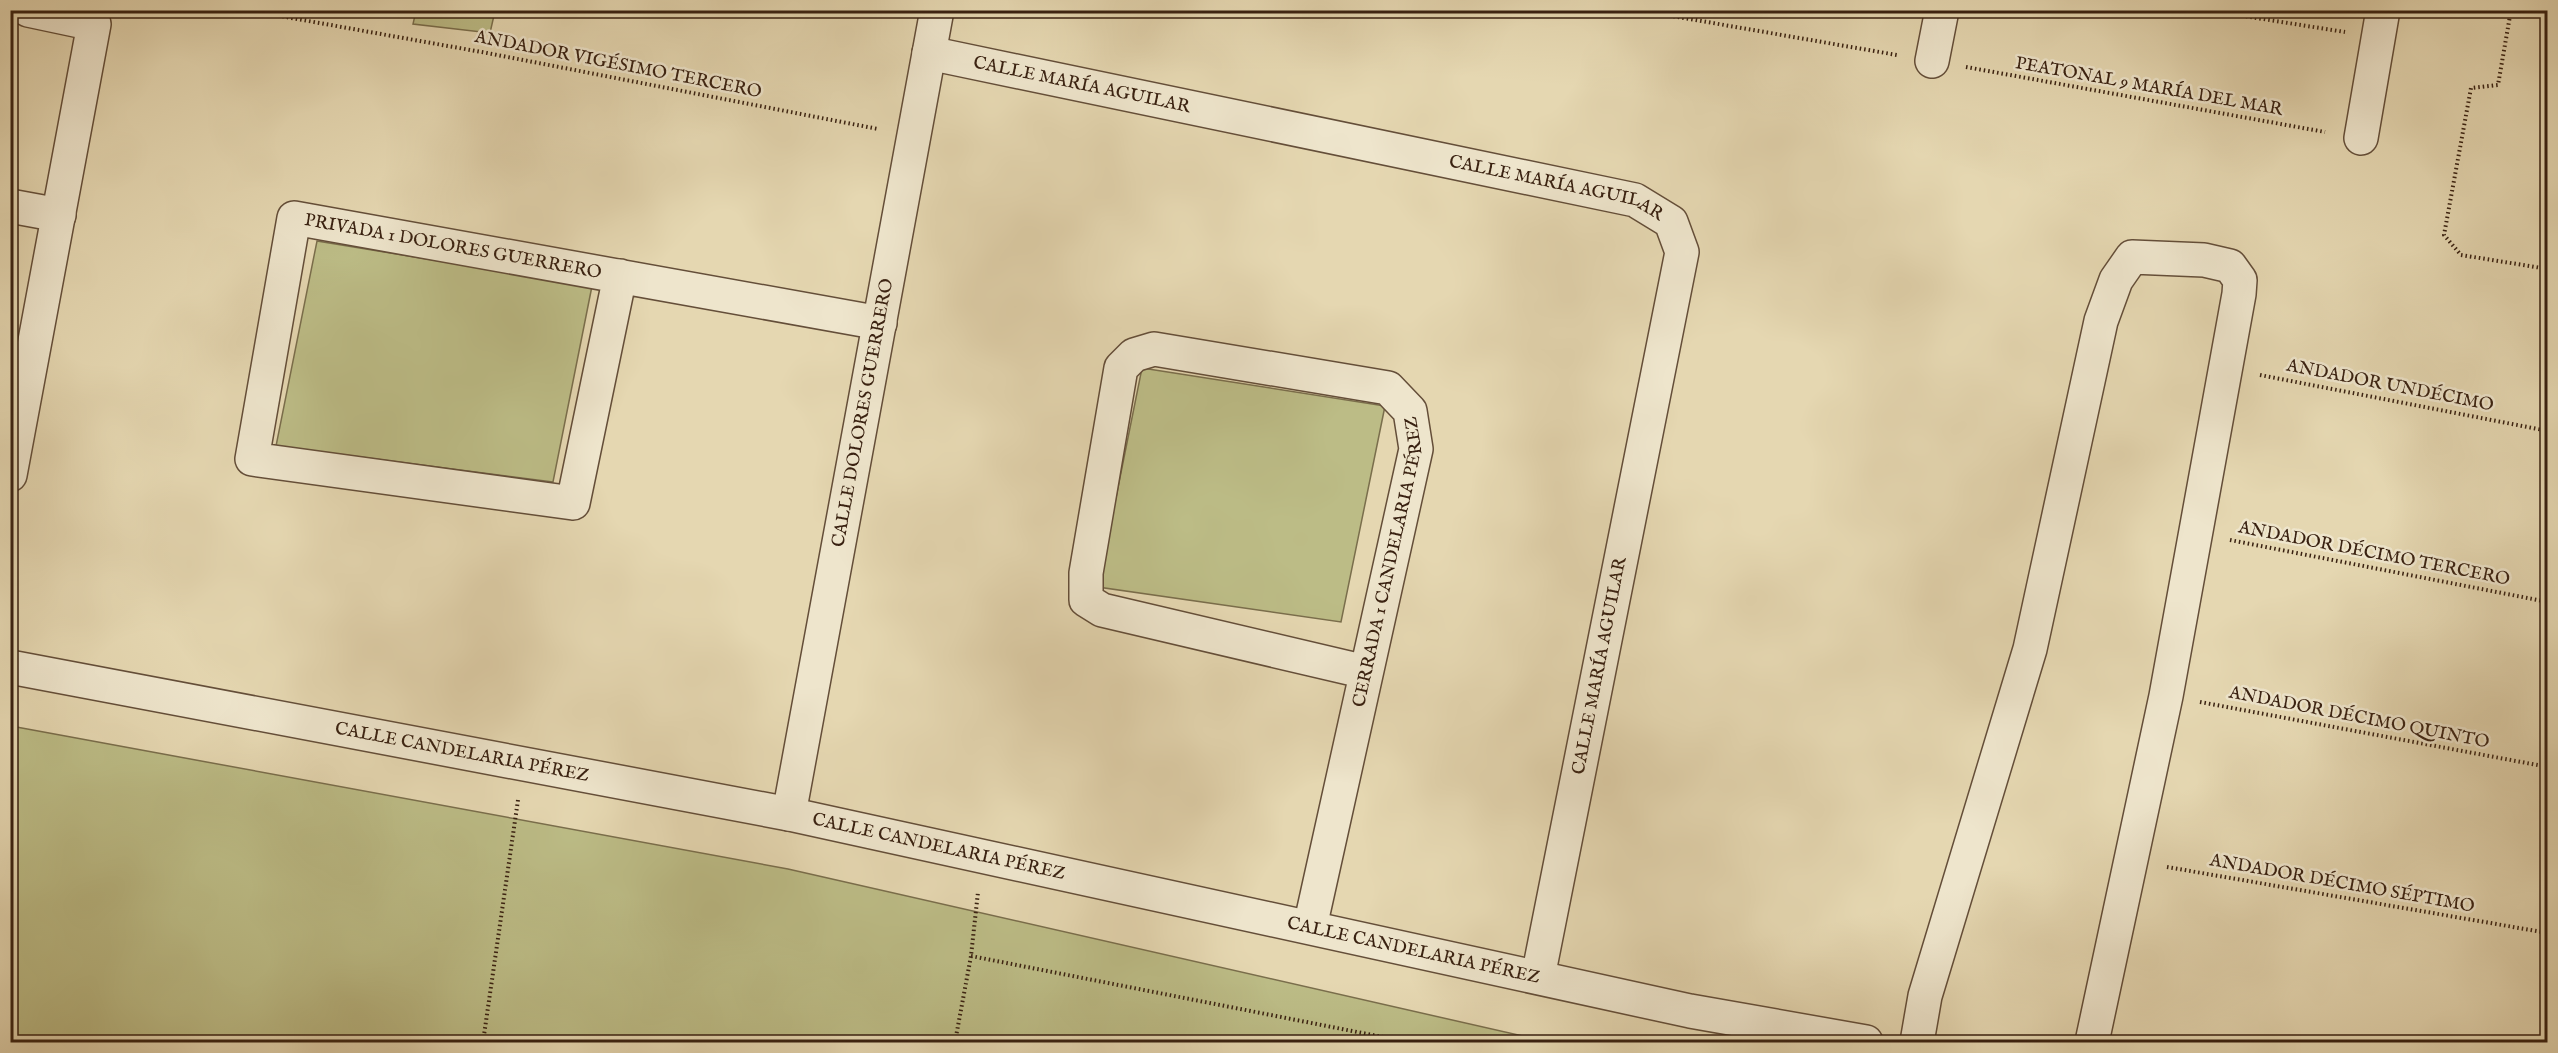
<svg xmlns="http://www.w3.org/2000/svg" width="2558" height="1053" font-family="'IM FELL English',serif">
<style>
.park{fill:#bcbc86;stroke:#7a6e4c;stroke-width:1.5}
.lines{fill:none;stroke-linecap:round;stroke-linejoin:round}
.minor-casing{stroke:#644e39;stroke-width:36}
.path{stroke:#392111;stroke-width:4;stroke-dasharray:1.5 3;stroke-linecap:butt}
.minor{stroke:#eee5cc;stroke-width:33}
.labels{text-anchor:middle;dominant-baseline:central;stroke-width:5;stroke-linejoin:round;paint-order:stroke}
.street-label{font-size:18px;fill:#392111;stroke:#eee5cc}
</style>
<rect width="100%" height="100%" fill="#e5d7b1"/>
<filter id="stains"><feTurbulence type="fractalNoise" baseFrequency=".00333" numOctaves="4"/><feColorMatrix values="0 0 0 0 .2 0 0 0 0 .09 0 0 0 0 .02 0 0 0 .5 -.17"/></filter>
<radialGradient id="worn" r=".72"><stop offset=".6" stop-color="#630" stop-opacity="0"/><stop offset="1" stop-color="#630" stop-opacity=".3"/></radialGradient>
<path class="park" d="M416,11v-1l79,1 -5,22 -77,-9z
M317,241l275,45 -39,196 -277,-36z
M1142,368l243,38 -44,216 -243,-35z
M11,726l777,143 761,173h-1538z"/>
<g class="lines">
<defs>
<g id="minor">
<path id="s1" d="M929,53l706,147 36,22 11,30 -144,725"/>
<path d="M1932,61l10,-51"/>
<path d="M2361,138l22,-128"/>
<path d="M10,206l49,9"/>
<path id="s2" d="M620,276l-47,227 -321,-44 42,-241c195,35 390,70 586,105"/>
<path d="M10,475l84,-451 -66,-14"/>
<path id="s3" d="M10,667l779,147 901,197 176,31"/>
<path id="s4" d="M789,814l148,-804"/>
<path id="s5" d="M1310,927l106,-478 -6,-38 -22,-23 -234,-39 -20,6 -13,13 -35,205v27l16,10 264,62"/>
<path d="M1917,1042l8,-46 105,-347 71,-328 15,-41 16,-23 72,3 26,6 10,14 -1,14 -73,402 -74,346"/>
</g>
</defs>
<use href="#minor" class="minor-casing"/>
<path class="path" d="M247,10l240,43 391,76
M1638,10l259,45
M2206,10l139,22
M2511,10l-13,75 -27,3 -27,147 17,20 87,14
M1966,67l359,65
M2260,375l288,56
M2230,540l318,62
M2200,702l348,65
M2167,867l381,66
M971,956l437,86
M483,1042l35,-242
M955,1042l16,-86 7,-64"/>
<use href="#minor" class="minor"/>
</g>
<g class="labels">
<g class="street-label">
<text transform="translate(618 65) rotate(11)">ANDADOR VIGÉSIMO TERCERO</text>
<text stroke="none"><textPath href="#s1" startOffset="156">CALLE MARÍA AGUILAR</textPath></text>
<text transform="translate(2149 87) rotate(10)">PEATONAL 9 MARÍA DEL MAR</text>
<text stroke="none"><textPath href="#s1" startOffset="642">CALLE MARÍA AGUILAR</textPath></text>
<text stroke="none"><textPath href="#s2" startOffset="962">PRIVADA 1 DOLORES GUERRERO</textPath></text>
<text transform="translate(2390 386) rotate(11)">ANDADOR UNDÉCIMO</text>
<text stroke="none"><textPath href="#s4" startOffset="408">CALLE DOLORES GUERRERO</textPath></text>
<text transform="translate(2374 554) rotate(11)">ANDADOR DÉCIMO TERCERO</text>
<text stroke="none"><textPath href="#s5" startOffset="374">CERRADA 1 CANDELARIA PÉREZ</textPath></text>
<text transform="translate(1600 666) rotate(-79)">CALLE MARÍA AGUILAR</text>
<text transform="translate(2359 718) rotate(11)">ANDADOR DÉCIMO QUINTO</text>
<text stroke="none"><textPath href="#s3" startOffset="460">CALLE CANDELARIA PÉREZ</textPath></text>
<text stroke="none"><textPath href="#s3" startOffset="946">CALLE CANDELARIA PÉREZ</textPath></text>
<text transform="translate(2342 884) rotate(10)">ANDADOR DÉCIMO SÉPTIMO</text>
<text stroke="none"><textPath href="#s3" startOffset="1432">CALLE CANDELARIA PÉREZ</textPath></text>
</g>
</g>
<rect width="2558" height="1053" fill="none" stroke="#e5d7b1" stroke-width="36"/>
<rect x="12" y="12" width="2534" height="1029" fill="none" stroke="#392111" stroke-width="3"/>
<rect x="18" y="18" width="2522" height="1017" fill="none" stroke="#392111" stroke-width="1.5"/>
<rect width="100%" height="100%" filter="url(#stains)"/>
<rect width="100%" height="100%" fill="url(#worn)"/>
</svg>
